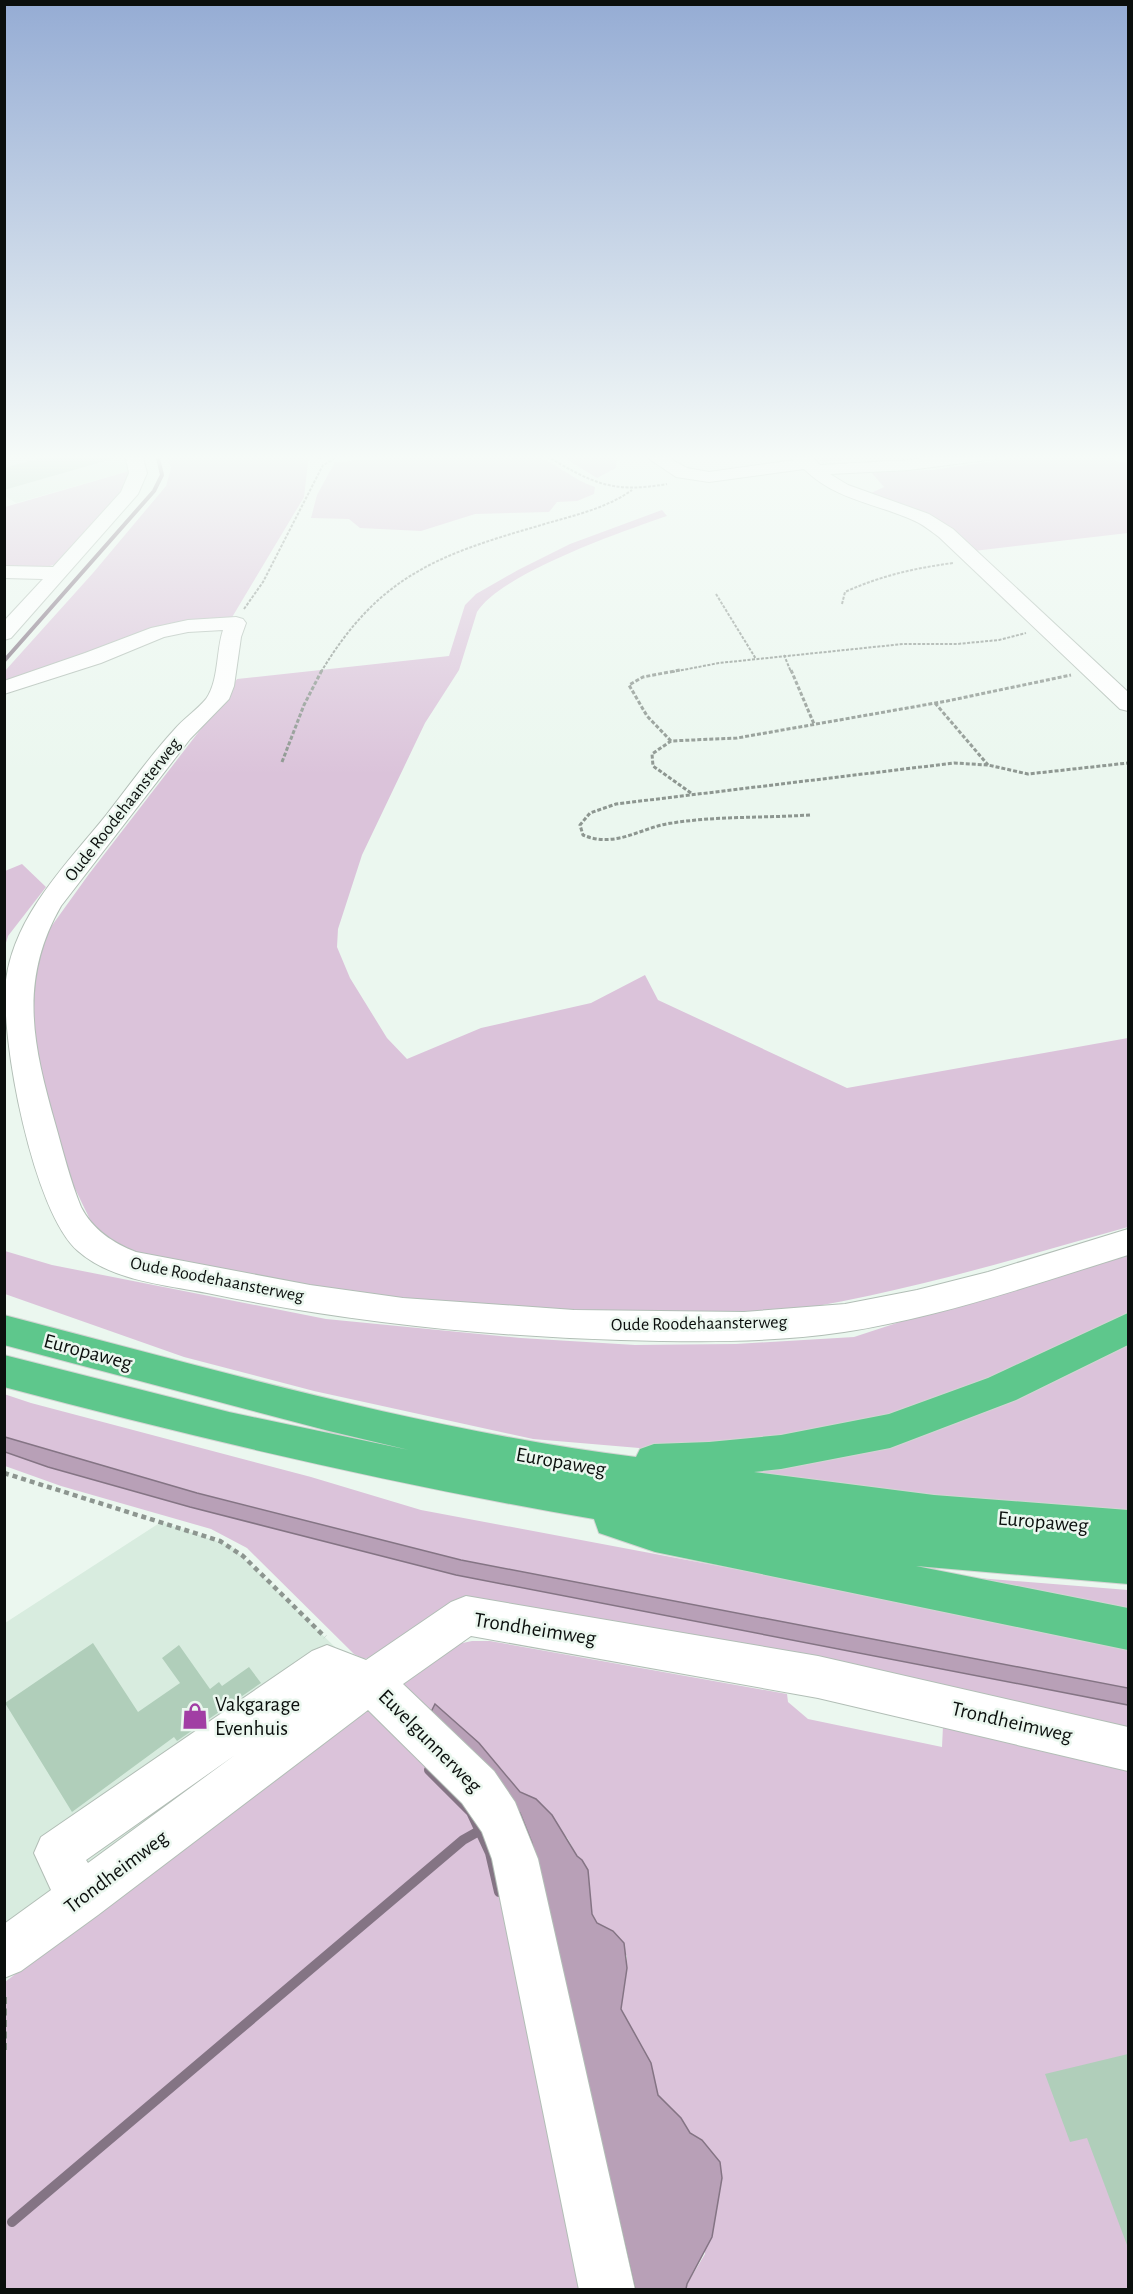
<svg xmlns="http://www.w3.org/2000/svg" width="1133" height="2294" font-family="'Alegreya Sans',sans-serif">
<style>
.built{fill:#d8ecdf}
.green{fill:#dbc3da}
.water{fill:#b8a0b7;stroke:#847484;stroke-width:1.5}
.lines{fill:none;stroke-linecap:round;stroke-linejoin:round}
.stream-far1{stroke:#847484;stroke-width:4}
.stream{stroke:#847484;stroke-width:10}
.building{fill:#b0ceba}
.minor-casing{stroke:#b2beb6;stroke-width:2}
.highway-casing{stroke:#d3d4d3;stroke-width:2}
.path-far3{stroke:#8d9690;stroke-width:2;stroke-dasharray:3 1.5;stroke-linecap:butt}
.path-far2{stroke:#8d9690;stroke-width:3;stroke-dasharray:4 2;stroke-linecap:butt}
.path-far1{stroke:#8d9690;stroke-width:4.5;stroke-dasharray:5 4;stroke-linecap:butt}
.path{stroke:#8d9690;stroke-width:6;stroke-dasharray:7 4.5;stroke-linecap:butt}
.minor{fill:#fff;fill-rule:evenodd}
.highway{fill:#5ec78c;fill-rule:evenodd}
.labels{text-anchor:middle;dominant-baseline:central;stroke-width:5;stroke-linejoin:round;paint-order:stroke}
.street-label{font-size:18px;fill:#0b0f0d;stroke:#ebf7ef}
.near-street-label{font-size:21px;fill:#0b0f0d;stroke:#ebf7ef}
.near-poi-label{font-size:21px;fill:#0b0f0d;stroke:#ebf7ef;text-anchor:start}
</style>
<rect width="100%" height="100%" fill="#ebf7ef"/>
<path class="built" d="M125,454l4,17 -113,32 -11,-7v-41z
M161,1522l70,24 143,139 -369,278v-340z"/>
<path class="green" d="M167,454h142l-5,43 -73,122 -24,2 -202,62 -1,-11 89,-99 73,-87 5,-18z
M452,454h81c23,9 40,26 62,33l-1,7 -17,7 -20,1 -8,10 -74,2 -54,17 -61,-3 -11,-9 -38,-1 6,-23 18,-33z
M558,454h53l6,3 -1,11 -19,10z
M812,454h93l5,4 -55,1 -32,3z
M1042,454l43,5 14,-5h29v4h-14l2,3 12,2v70l-154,18 -105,-57 15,-7 -14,-16 63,-1z
M129,471l-6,18 -67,75 -12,4 -39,1v-62z
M662,510l5,6c-44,15 -167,58 -190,96l-18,58 -34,53 -63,132 -24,74 -1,18 13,31 37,60 20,21 74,-31 110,-25 54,-28 13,25 189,88 281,-50v189c-132,37 -265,79 -402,91l-366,-18 -245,-52 -18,-14 -32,-66 -34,-134v-49l17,-54 41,-57 128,-166 20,-29 212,-23 16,-51 11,-11 42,-24 52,-26z
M22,864l24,23 -38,49 -3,10v-75z
M1128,1247v73l-128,59 -162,56 -187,14 -118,-10 -219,-48 -130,-34 -179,-63v-43l47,14 274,54 195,19 114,7 101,-1 118,-7z
M1128,1337v178l-133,-8 -324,-38 309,-61z
M4,1394l27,9 280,74 110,33 707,133v45l-667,-128 -264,-67 -192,-56z
M5,1452l43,15 142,40 266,68 672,130v29l-211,-47 -376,-69 -177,41 -10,-5 -107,-106 -36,-19 -150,-43 -56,-20z
M953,1576l175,14v27z
M472,1641h18l297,53 1,8 20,17 134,28 1,-21 185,43v520h-442l1,-5 18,-30 -3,-114 -12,-7 -9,-15 -23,-23 -7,-32 -30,-54 6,-53 -23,-29 -7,-4 -5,-9 -4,-44 -11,-14 -9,-17 -32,-40 -16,-7 -41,-49 -44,-38 85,108 12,30 103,446h-12l-101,-442 -125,-159 61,-44z
M370,1703l108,103 22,51 90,432 -585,1v-308z"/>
<path class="water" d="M5,1437l192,56 264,67 667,128v17l-672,-130 -266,-68 -142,-40 -43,-15z
M435,1704l44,39 41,49 16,7 16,16 25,41 5,4 6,10 4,44 5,9 16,8 11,12 3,25 -6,41 30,54 7,32 23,23 9,15 12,7 18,22 2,16 -10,59 -25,47 -1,5h-51l-103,-446 -12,-30 -39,-49 -51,-50z"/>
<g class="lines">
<path class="stream-far1" d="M319,454l1,3
M4,661l150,-170 8,-16 -5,-21"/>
<path class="stream" d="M429,1770l42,42 19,41 9,39
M12,2222l451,-382 16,-9"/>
</g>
<path class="building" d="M54,454h57l1,5 -108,31v-22z
M93,1643l45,69 42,-29 -18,-25 17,-13 31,44 9,-7 3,4 27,-19 12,16 -84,58 -3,-4 -102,75 -67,-109z
M1128,2054v191h-1l-40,-107 -17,4 -25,-68z"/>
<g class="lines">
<defs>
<path id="minor" d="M125,454h17l5,19 -9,21 -127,144 -7,2v-19l39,-42 -39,-1v-12l49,1 68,-75 8,-19z
M642,454h20l25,14 22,4 86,-12 -4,-6h18l11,11 89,-5 44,-6h50l-8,5 -86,11 -79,4 18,11 81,29 24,15 175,163v19l-8,-2 -181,-172c-7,-5 -15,-12 -24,-16 -39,-18 -78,-20 -111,-52l-95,13 -33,-5z
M236,617l7,2 3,4 -5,14 -7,49 -5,13 -39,40 -129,167c-43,75 -28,139 -6,217 8,28 15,57 26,84 12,23 32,36 55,45l174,33 93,13 171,12 170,2 101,-8 72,-14 71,-18 140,-43v26c-93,29 -187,62 -284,77 -74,11 -149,10 -223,8 -138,-4 -273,-18 -409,-46 -43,-9 -99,-12 -134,-43 -45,-39 -78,-213 -72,-271 9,-66 61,-116 101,-166 22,-28 43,-58 67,-84 9,-11 23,-20 32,-31 13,-18 10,-48 17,-69l-35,2 -24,5 -63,26 -97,31v-13l81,-28 66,-25 37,-8z
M466,1596l352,60 310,71v44l-310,-73 -347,-62 -68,48 91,87 21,31 23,57 97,431h-56l-87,-431 -10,-27 -20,-29 -94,-93 -270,205 -77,56 -17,7v-54l47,-34 -17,-37 7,-16 271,-186 15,-6 39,15 85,-58zM235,1755l-147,108 -2,-3z"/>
<path id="highway" d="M1128,1313v32l-112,55 -126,48 -109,21 -27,3 180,23 194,15v74l-212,-18 212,42v42l-473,-98 -56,-19 -5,-14c-199,-34 -394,-80 -590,-132v-32l225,57 180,38 -80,-19 -325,-86v-30c209,54 418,115 632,142l4,-8 14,-5 55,-2 72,-7 108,-21 99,-36z"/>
</defs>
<use href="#minor" class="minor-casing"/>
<use href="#highway" class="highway-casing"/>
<path class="path-far3" d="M543,454c48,28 67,40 124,30
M716,594l40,65
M842,604l3,-12c35,-16 70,-24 108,-29
M244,609l19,-27 60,-117 14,-8 39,-3
M784,655l7,17
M321,672c57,-95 116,-117 217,-146 32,-10 66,-16 94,-36
M672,672l47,-9 184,-19h54l42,-4 27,-7"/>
<path class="path-far2" d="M791,670l23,54
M935,703l53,62
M671,741l-24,-25 -18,-31 14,-8 37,-7
M282,762l22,-57 18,-35
M691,793l-38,-27 -1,-12 19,-13 66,-3 210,-37 124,-26
M810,815c-46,3 -93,1 -138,8 -31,4 -56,26 -89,12l-3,-10 10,-12 26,-9 338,-41 34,2 40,9 100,-11"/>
<path class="path-far1" d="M4,1473l216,68 23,15 82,81"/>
<path class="path" d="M4,1997v55"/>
<use href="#minor" class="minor"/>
<use href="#highway" class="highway"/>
</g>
<linearGradient id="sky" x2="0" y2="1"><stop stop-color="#95acd4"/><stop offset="0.59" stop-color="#f6fbf8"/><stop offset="1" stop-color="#f6fbf8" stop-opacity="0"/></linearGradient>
<rect width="1133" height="775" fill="url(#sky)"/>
<defs>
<symbol id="shop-bare" viewBox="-9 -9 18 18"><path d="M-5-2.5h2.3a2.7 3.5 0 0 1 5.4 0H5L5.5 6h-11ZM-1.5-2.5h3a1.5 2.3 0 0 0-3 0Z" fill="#a13ea4" stroke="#ebf7ef" stroke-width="2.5" paint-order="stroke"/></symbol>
</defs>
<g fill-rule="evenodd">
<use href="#shop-bare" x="176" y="1697" width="38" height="38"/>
</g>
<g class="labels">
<g class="street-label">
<text transform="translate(123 810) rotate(-52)">Oude Roodehaansterweg</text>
<text transform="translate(217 1280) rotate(11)">Oude Roodehaansterweg</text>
<text transform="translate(699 1324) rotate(-1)">Oude Roodehaansterweg</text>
</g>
<g class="near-street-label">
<text transform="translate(88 1352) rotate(15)">Europaweg</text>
<text transform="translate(561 1462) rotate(10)">Europaweg</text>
<text transform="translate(1043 1522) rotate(5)">Europaweg</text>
<text transform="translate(535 1629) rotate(9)">Trondheimweg</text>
<text transform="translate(1012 1722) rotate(13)">Trondheimweg</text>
<text transform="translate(430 1741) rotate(45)">Euvelgunnerweg</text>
<text transform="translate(116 1872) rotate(-37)">Trondheimweg</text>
</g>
<g class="near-poi-label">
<text x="215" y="1704">Vakgarage<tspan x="215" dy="24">Evenhuis</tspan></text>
</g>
</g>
<rect width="1133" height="2294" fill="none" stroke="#0b0f0d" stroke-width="12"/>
</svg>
